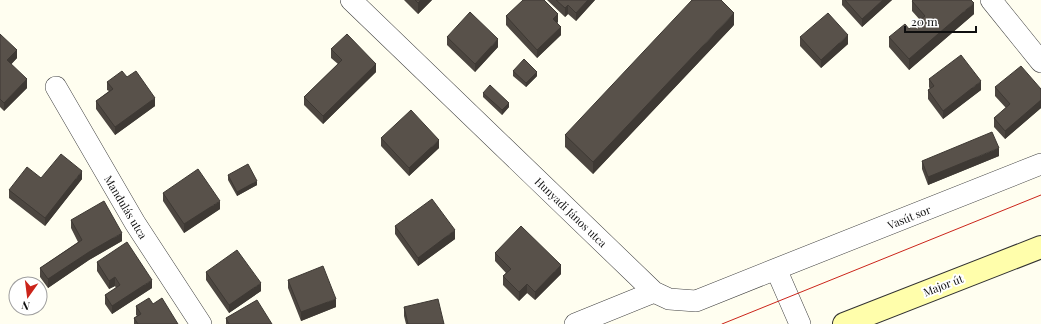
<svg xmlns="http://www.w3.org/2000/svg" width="1041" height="324" font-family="'Playfair Display',serif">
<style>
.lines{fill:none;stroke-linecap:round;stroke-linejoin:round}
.street-casing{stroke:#424242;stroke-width:22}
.secondary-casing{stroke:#313131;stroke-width:24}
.street{stroke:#fff;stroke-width:21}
.secondary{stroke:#fffeab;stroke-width:22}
.tram{stroke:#cb241a;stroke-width:1}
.wall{fill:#4c4640}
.shaded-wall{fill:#3e3934}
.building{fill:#58514a;stroke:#3e3934}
.labels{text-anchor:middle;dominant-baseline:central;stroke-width:4;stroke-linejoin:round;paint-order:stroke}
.street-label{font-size:11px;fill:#0f0f0f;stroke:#fff}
</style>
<rect width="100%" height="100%" fill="#fffef0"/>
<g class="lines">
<defs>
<path id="street" d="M351,0l303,292 15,7 27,2 80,-32 24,55
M991,0l50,62
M56,87l79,136 66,101
M776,269l265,-105
M575,324l79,-32"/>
<path id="secondary" d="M844,324l197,-77"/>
</defs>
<use href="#street" class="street-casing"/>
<use href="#secondary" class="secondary-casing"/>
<use href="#street" class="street"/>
<use href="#secondary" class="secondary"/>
<path class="tram" d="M722,324l319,-129"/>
</g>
<path class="wall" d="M404,0h28l-14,14z
M547,0h48l-19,21 -8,-7 -3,3z
M842,0h50l-30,27 -20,-22z
M912,1l62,13 -65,56 -20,-23v-10l20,-8 11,-9 -8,-9z
M506,16l52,6 -1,1 4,12 -24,23 -31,-33z
M734,25l-141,149 -28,-27v-12z
M0,34l17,24 -6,6 16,24 -23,23 -4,-4z
M447,37l51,10 -23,25 -28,-27z
M800,37l48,7 -27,24 -21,-22z
M331,49l45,23 -53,52 -19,-19v-8l34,-33 -7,-6z
M513,71l24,5 -11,11 -13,-11z
M127,77l28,29 -40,29 -19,-26v-8l13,-10 -2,-1v-8z
M929,79l52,11 -38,29 -15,-20v-9l2,-1 -1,-2z
M995,87l46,2v19l-36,31 -11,-12v-9l12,-10 -11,-12z
M483,93l26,14 -7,8 -19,-18z
M381,138l58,10 -30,28 -28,-30z
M999,156l-71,29 -6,-16v-8z
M228,175l29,10 -20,11 -9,-16z
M41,178l41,1 -37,47 -36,-28v-8z
M163,193l57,16 -36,24 -21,-32z
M71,220l51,21 -33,19 -41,28 -8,-11v-9l38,-26 -7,-14z
M395,226l60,13 -37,27 -23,-32z
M495,253l66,21 -26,26 -8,-7 -8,8 -16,-16v-9l3,-3 -11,-12z
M97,262l55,26 -40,26 -7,-10v-9l11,-7 -1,-2 -6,3 -12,-18z
M206,272l55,19 -32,22 -23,-33z
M288,280l48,27 -35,14 -13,-33z
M153,304l25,20h-44v-6l3,-2 -1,-1v-9z
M404,307l40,17h-38l-2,-8z
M226,318l46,6h-46z"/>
<path class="shaded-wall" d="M421,0h11l-14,14v-11z
M588,0h7l-19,21v-8z
M883,0h9l-30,27v-8z
M974,3v11l-65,56v-11z
M568,5v9l-3,3v-9z
M734,13v12l-141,149v-12z
M558,14v8l-5,5v-8z
M561,27v8l-24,23v-8z
M848,35v9l-27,24v-8z
M498,39v8l-23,25v-8z
M17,50v8l-10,11v-9z
M376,64v8l-53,52v-8z
M537,72v4l-11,11v-4z
M27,79v9l-23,23v-8z
M981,81v9l-38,29v-8z
M155,98v8l-40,29v-8z
M1041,100v8l-36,31v-8z
M509,103v4l-7,8v-5z
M439,140v8l-30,28v-8z
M999,148v8l-71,29v-8z
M82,171v8l-37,47v-8z
M257,181v4l-20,11v-4z
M220,201v8l-36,24v-9z
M455,230v9l-37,27v-8z
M122,233v8l-33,19 -41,28v-9l41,-27z
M561,265v9l-26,26v-8z
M115,277v9l-6,3v-8z
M152,280v8l-40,26v-8z
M261,283v8l-32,22v-8z
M527,284v9l-8,8v-9z
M336,299v8l-35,14v-9z"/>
<path class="building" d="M415,0h6l-3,3z
M523,0h21l14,14 -5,5 8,8 -24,23 -31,-34z
M556,0h32l-12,13 -8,-8 -3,3z
M692,0h29l13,13 -141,149 -28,-27z
M845,0h38l-21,19z
M913,0h58l3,3 -65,56 -20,-22 16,-13 4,5 16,-13 -13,-15z
M470,12l28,27 -23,25 -28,-27z
M828,13l20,22 -27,25 -21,-23z
M0,34l17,16 -10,10 20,19 -23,24 -4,-4z
M347,34l29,30 -53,52 -19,-19 38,-37 -11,-11z
M961,55l20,26 -38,30 -15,-21 6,-4 -5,-7z
M524,59l13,13 -11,11 -13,-12z
M1021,66l20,23v11l-36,31 -11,-13 16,-14 -15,-17z
M122,71l5,6 9,-6 19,27 -40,29 -19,-26 17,-12 -6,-7z
M490,85l19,18 -7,7 -19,-17z
M411,110l28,30 -30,28 -28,-30z
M992,132l7,16 -71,29 -6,-16z
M61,154l21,17 -37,47 -36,-28 18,-23 14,11z
M248,164l9,17 -20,11 -9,-17z
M198,169l22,32 -36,23 -21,-31z
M432,199l23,31 -37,28 -23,-32z
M104,201l18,32 -33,19 -41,27 -8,-11 42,-28 -11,-20z
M521,226l40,39 -26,27 -8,-8 -8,8 -16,-16 8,-7 -16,-16z
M127,242l25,38 -40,26 -7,-11 15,-10 -5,-8 -6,4 -12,-19z
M237,250l24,33 -32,22 -23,-33z
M323,266l13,33 -35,13 -13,-32z
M149,298l4,6 9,-6 16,26h-40l-4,-6 7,-4 -5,-8z
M438,299l6,25h-36l-4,-17z
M257,300l15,24h-43l-3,-6z"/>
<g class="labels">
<g class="street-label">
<text transform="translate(126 207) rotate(59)">Mandulás utca</text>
<text transform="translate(571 212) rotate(44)">Hunyadi János utca</text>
<text transform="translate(909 217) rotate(-22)">Vasút sor</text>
<text transform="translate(943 285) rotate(-21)">Major út</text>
</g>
</g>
<g transform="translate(28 296) rotate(194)"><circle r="19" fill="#ffffff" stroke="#9f9f9f"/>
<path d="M0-3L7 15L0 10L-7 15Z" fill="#cb241a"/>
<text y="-6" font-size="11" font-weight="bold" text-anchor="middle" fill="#0f0f0f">N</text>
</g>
<path d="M905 26v6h71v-6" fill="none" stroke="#0f0f0f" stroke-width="2"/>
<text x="911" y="26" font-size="12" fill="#0f0f0f" stroke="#ffffff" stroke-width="3" paint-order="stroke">20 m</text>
</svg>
